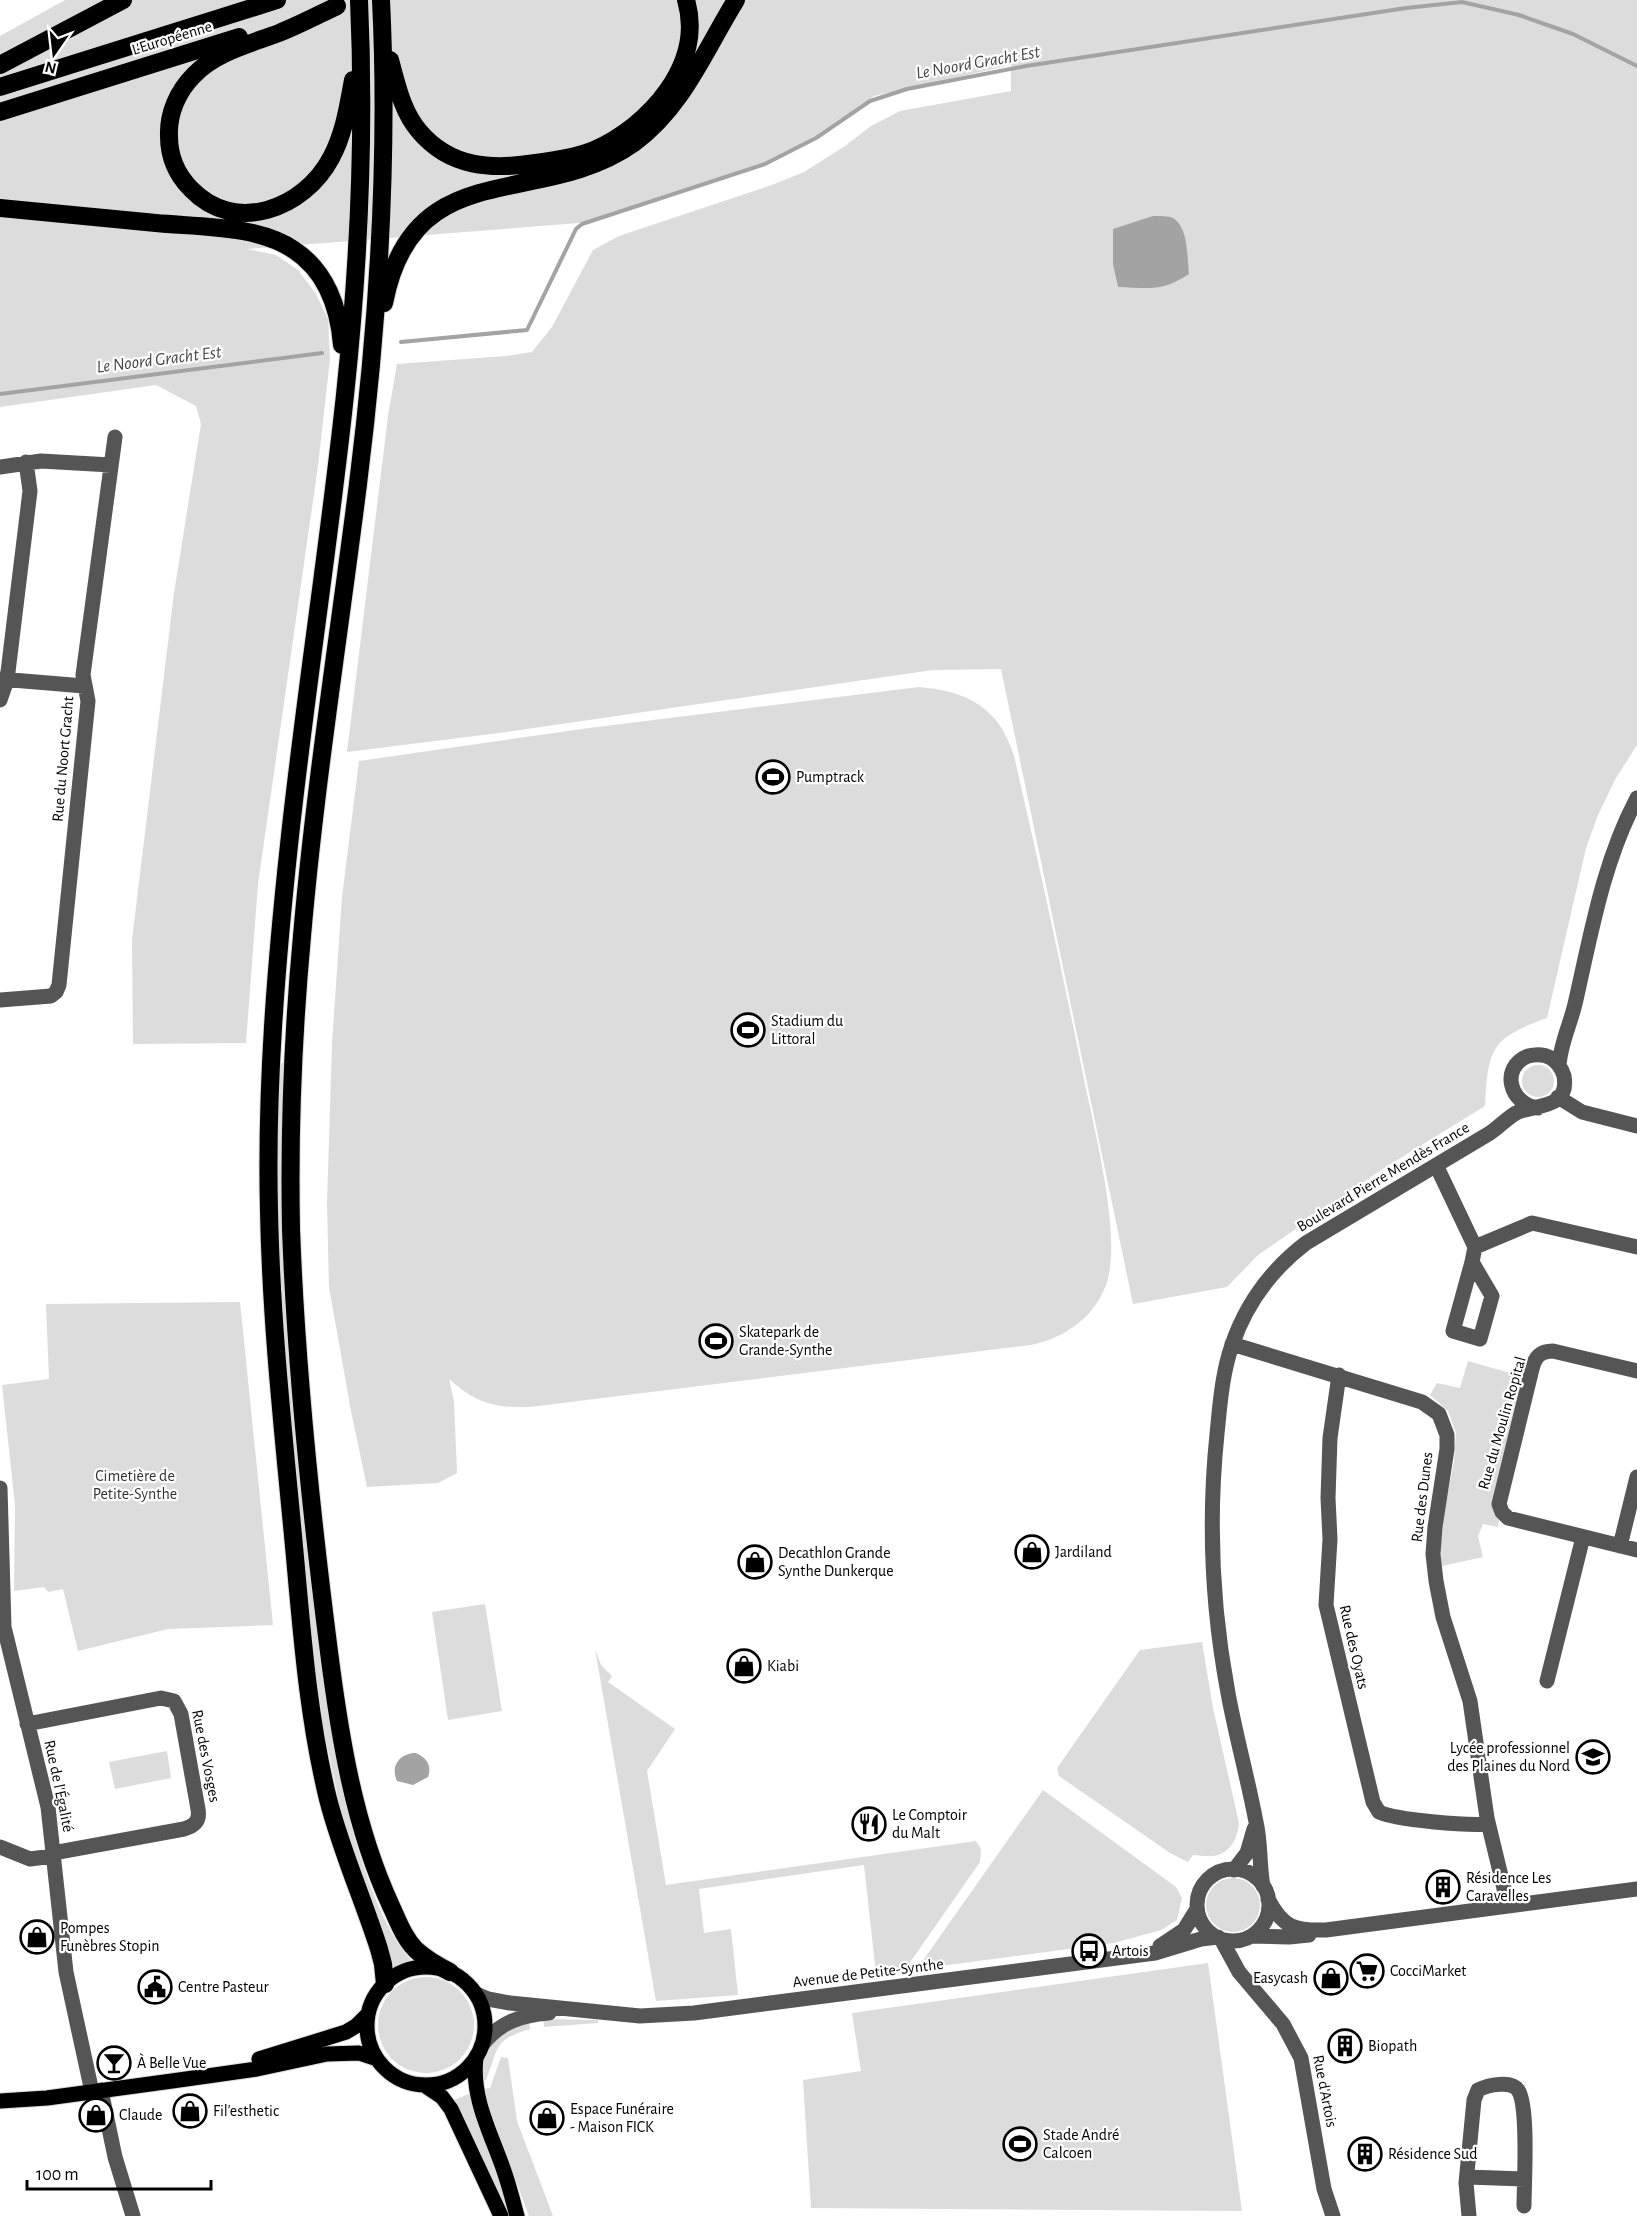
<svg xmlns="http://www.w3.org/2000/svg" width="1637" height="2216" font-family="'Alegreya Sans',sans-serif">
<style>
.green{fill:#dcdcdc}
.water{fill:#a3a3a3}
.lines{fill:none;stroke-linecap:round;stroke-linejoin:round}
.stream{stroke:#a3a3a3;stroke-width:4}
.major-casing{stroke:#dbdbdb;stroke-width:17}
.highway-casing{stroke:#dbdbdb;stroke-width:20}
.minor{stroke:#555;stroke-width:15}
.major{stroke:#000;stroke-width:15}
.highway{stroke:#000;stroke-width:18}
.labels{text-anchor:middle;dominant-baseline:central;stroke-width:4.5;stroke-linejoin:round;paint-order:stroke}
.street-label{font-size:16px;fill:#000;stroke:#fff}
.poi-label{font-size:16px;fill:#000;stroke:#fff;text-anchor:start}
.park-label{font-size:16px;fill:#333;stroke:#fff}
.water-label{font-size:18px;font-style:italic;fill:#444;stroke:#fff}
</style>
<rect width="100%" height="100%" fill="#fff"/>
<path class="green" d="M65,0h1572v745l-21,33 -18,37 -12,33 -39,170c-56,20 -59,30 -62,88l-104,64 -123,85 -31,32 -94,17 -132,-635 -68,1 -434,63 -152,19 41,-336 9,-52 109,-8 26,-4 20,-25 41,-77 26,-14 153,-51 32,-13 41,-26 26,-20 29,-15 111,-20v-26l-137,31 -89,60 -206,67 -332,26 29,6 22,15 18,24 12,25 2,40 -12,107 -60,418 -12,159 -113,1 -1,-104 42,-347 27,-169 -5,-18 -40,-21 -156,22v-371z
M919,687c48,4 80,20 95,69 25,107 48,215 70,323 10,51 39,159 22,206 -12,33 -42,53 -75,60l-501,62c-36,1 -54,-4 -81,-28l5,22 3,72 -19,10 -71,4 -16,-76 -22,-124 -2,-84 5,-159 10,-147 17,-136 230,-33z
M278,1063h6l52,691c8,55 38,169 77,208l-11,2 -11,6 -51,-163 -16,-76 -9,-65 -31,-298 -8,-180z
M1522 1081a16 16 0 1 1 32 0a16 16 0 1 1-32 0Z
M240,1302l33,323 -105,4 -90,22 -15,-62 -15,3 -4,-5 -30,4 1,-86 -13,-120 47,-6 -3,-75z
M1468,1361l56,16 -26,150 -15,-3 -5,12 5,21 -41,9 -3,-28 15,-77 2,-28 -8,-22 -18,-16 7,-12 23,5z
M485,1604l17,107 -54,9 -16,-108z
M1202,1642l11,66 26,115c-1,15 -9,31 -26,33 -6,1 -13,-1 -20,-1l-5,7 -18,-9 -111,-77 -2,-8 83,-118z
M595,1649l6,16 11,11 -4,6 67,47 -28,42 19,114 310,-44 5,8 -1,13 -76,109 -28,3 -12,-109 -165,24 5,44 27,-4 7,66 -82,6z
M167,1751l4,27 -56,11 -6,-27z
M1043,1790l133,97 6,11 -5,22 -16,10 -47,13 -197,26z
M1206 1905a27 27 0 1 1 54 0a27 27 0 1 1-54 0Z
M1208,1963l34,248 -431,-3 -8,-128 58,-9 -9,-58z
M378 2025a48 48 0 1 1 96 0a48 48 0 1 1-96 0Z
M543,2019l55,1v3l-54,4z
M529,2021l1,8c-36,11 -31,17 -44,51l-4,1c-1,-14 3,-39 17,-47 9,-6 20,-9 30,-13z
M501,2057l7,1 9,63 36,95h-24l-43,-116 -2,-11 6,-1z
M469,2094l44,122h-7l-21,-52 -31,-64z"/>
<path class="water" d="M1153,216c6,0 15,0 20,2 16,10 14,40 16,56 -27,18 -40,14 -71,13l-5,-23v-35z
M416,1753c11,5 16,13 12,24l-15,8 -16,-4c-7,-15 3,-28 19,-28z"/>
<g class="lines">
<path class="stream" d="M401,342l126,-12 49,-101 6,-5 183,-60 51,-26 54,-37 37,-12 119,-23 380,-58 56,-6 57,13 54,19 64,32
M0,394l322,-41"/>
<defs>
<path id="major" d="M367 2026a59 59 0 1 1 118 0a59 59 0 1 1-118 0Z
M476,2058c-5,40 15,75 28,113 5,14 9,30 13,45
M259,2059l87,-27 10,-6 12,-12
M424,2085l18,12 9,12 50,107
M0,2101l47,-3 125,-17 85,-12 70,-15 32,-1 18,6"/>
<path id="highway" d="M359,0c6,132 0,264 -14,395 -16,150 -40,300 -56,450 -13,121 -23,243 -20,365 2,106 13,210 23,315 9,92 14,184 36,274 13,51 35,100 51,150l4,15 2,20
M381,0c8,161 -3,324 -23,484 -19,151 -43,301 -56,452 -9,97 -13,195 -11,293 5,141 20,283 38,423 11,86 25,174 62,254 7,15 13,32 25,44 10,9 22,16 34,22
M337,6c-19,9 -38,19 -58,27 -29,11 -63,19 -85,42 -16,16 -26,38 -25,61 0,21 7,38 22,53 44,46 113,20 140,-31 13,-24 17,-51 22,-78
M390,60c7,25 12,51 29,71 31,37 73,39 117,32 19,-3 39,-5 58,-13 55,-24 111,-86 92,-150
M0,65l123,-65
M0,87l277,-87
M0,112l239,-75
M0,208c52,5 104,10 156,15 42,4 102,2 138,27 32,21 45,58 48,95
M384,303c29,-151 156,-93 250,-160 49,-36 71,-93 102,-143"/>
</defs>
<use href="#major" class="major-casing"/>
<use href="#highway" class="highway-casing"/>
<path class="minor" d="M0,467l41,-6 70,4
M0,679l84,7
M0,700l7,-20 23,-189 -4,-29
M0,1000l51,-4 5,-4 3,-7 29,-284 -5,-26 32,-238
M1559,1066c1,-21 11,-41 16,-62 16,-70 28,-142 62,-206
M1558,1097l24,15 55,14
M1436,1165l39,82 -3,15 -19,69 27,8 12,-43 -20,-34
M1475,1247l57,-24 105,24
M1232,1344l190,58 17,12 8,21v14l-12,78 -2,27 3,27 7,36 27,84 17,117 21,87
M1637,1371l-84,-20c-13,0 -18,6 -21,18l-33,135 3,8 6,6 129,32
M1339,1375l-9,63 -2,60 2,41 -4,66 47,197 6,10c17,8 89,14 109,12
M0,1488l4,139 44,180 18,165 26,120
M1620,1546l17,-69
M1547,1681l36,-144
M27,1724l134,-26 13,3 7,13 17,95c2,11 -3,17 -14,20l-131,24
M0,1847l30,12 23,-3
M1197 1905a36 36 0 1 1 72 0a36 36 0 1 1-72 0Z
M1234,1870l13,-17 7,-24
M1263,1886c-4,-21 -2,-43 -7,-64 -8,-43 -20,-85 -28,-129 -16,-85 -20,-172 -11,-259 3,-30 5,-60 15,-89 14,-41 40,-76 74,-102l184,-110c9,-6 16,-14 26,-20 18,-9 54,-3 48,-37 -2,-7 -7,-14 -13,-18 -7,-4 -15,-4 -23,-2 -28,11 -19,48 10,52
M1268,1899c15,29 27,32 58,31l311,-41
M1252,1936l37,1 20,-2
M1221,1939l18,33 44,52 18,34 23,131 9,27
M1160,1946l24,-16 13,-21
M476,1994l12,5 22,4 130,13 54,-3 461,-60 46,-14 17,-2
M482,2045c18,-23 39,-30 67,-32
M101,2090l14,67 18,59
M1467,2177l57,2
M1469,2216l-3,-33 8,-83 4,-10c10,-5 33,-10 40,0 11,16 6,93 6,116"/>
<use href="#major" class="major"/>
<use href="#highway" class="highway"/>
</g>
<defs>
<symbol id="stadium-ring" viewBox="-11 -11 22 22"><circle r="9.5" fill="#fff" stroke="#000" stroke-width="1.5"/><path d="M0-5a6.5 5 0 1 0 0 10a6.5 5 0 1 0 0-10ZM-3.5-1.8h7v3.6h-7Z" fill="#000"/></symbol>
<symbol id="shop-ring" viewBox="-11 -11 22 22"><circle r="9.5" fill="#fff" stroke="#000" stroke-width="1.5"/><path d="M-5-2.5h2.3a2.7 3.5 0 0 1 5.4 0H5L5.5 6h-11ZM-1.5-2.5h3a1.5 2.3 0 0 0-3 0Z" fill="#000"/></symbol>
<symbol id="school-ring" viewBox="-11 -11 22 22"><circle r="9.5" fill="#fff" stroke="#000" stroke-width="1.5"/><path d="M0-5L7-2L0 1L-7-2ZM-4 1L0 2.5L4 1V4Q0 6-4 4Z" fill="#000"/></symbol>
<symbol id="restaurant-ring" viewBox="-11 -11 22 22"><circle r="9.5" fill="#fff" stroke="#000" stroke-width="1.5"/><path d="M-5-6h1v4h1v-4h1v4h1v-4h1v5L-1.5 .5V6h-2V.5L-5-1ZM5-6V6H3V1.5H1.5Q1.5-4 5-6Z" fill="#000"/></symbol>
<symbol id="building-ring" viewBox="-11 -11 22 22"><circle r="9.5" fill="#fff" stroke="#000" stroke-width="1.5"/><path d="M-4-6H4V6H1V3H-1V6H-4ZM-2.5-4.3h1.7v1.8h-1.7ZM.8-4.3h1.7v1.8H.8ZM-2.5-1h1.7V.8h-1.7ZM.8-1h1.7V.8H.8Z" fill="#000"/></symbol>
<symbol id="bus-ring" viewBox="-11 -11 22 22"><circle r="9.5" fill="#fff" stroke="#000" stroke-width="1.5"/><path d="M-5-6H5V4H4V6H2V4H-2V6H-4V4H-5ZM-3.5-4V0h7V-4ZM-3.5 1.2v1.5H-2V1.2ZM2 1.2v1.5H3.5V1.2Z" fill="#000"/></symbol>
<symbol id="supermarket-ring" viewBox="-11 -11 22 22"><circle r="9.5" fill="#fff" stroke="#000" stroke-width="1.5"/><path d="M-6-5.5h2.5l.6 2H6L4.5 2H-2.5L-4.4-4H-6ZM-1.5 3.2a1.3 1.3 0 1 0 .1 0ZM3 3.2a1.3 1.3 0 1 0 .1 0Z" fill="#000"/></symbol>
<symbol id="civic-ring" viewBox="-11 -11 22 22"><circle r="9.5" fill="#fff" stroke="#000" stroke-width="1.5"/><path d="M-.6-6.5H3V-4.5H.6V-3L4-1V1h2V6H-6V1h2V-1L-.6-3ZM-1.2 2.5V6h2.4V2.5Z" fill="#000"/></symbol>
<symbol id="bar-ring" viewBox="-11 -11 22 22"><circle r="9.5" fill="#fff" stroke="#000" stroke-width="1.5"/><path d="M-6-5H6L.8 .8V4.5H3.5V6h-7V4.5H-.8V.8Z" fill="#000"/></symbol>
</defs>
<g fill-rule="evenodd">
<use href="#stadium-ring" x="754" y="758" width="38" height="38"/>
<use href="#stadium-ring" x="729" y="1011" width="38" height="38"/>
<use href="#stadium-ring" x="697" y="1322" width="38" height="38"/>
<use href="#shop-ring" x="1013" y="1533" width="38" height="38"/>
<use href="#shop-ring" x="736" y="1543" width="38" height="38"/>
<use href="#shop-ring" x="725" y="1647" width="38" height="38"/>
<use href="#school-ring" x="1574" y="1738" width="38" height="38"/>
<use href="#restaurant-ring" x="850" y="1805" width="38" height="38"/>
<use href="#building-ring" x="1424" y="1868" width="38" height="38"/>
<use href="#shop-ring" x="18" y="1918" width="38" height="38"/>
<use href="#bus-ring" x="1070" y="1932" width="38" height="38"/>
<use href="#supermarket-ring" x="1348" y="1952" width="38" height="38"/>
<use href="#shop-ring" x="1312" y="1959" width="38" height="38"/>
<use href="#civic-ring" x="136" y="1968" width="38" height="38"/>
<use href="#building-ring" x="1326" y="2027" width="38" height="38"/>
<use href="#bar-ring" x="95" y="2044" width="38" height="38"/>
<use href="#shop-ring" x="171" y="2092" width="38" height="38"/>
<use href="#shop-ring" x="77" y="2096" width="38" height="38"/>
<use href="#shop-ring" x="528" y="2099" width="38" height="38"/>
<use href="#stadium-ring" x="1001" y="2125" width="38" height="38"/>
<use href="#building-ring" x="1346" y="2135" width="38" height="38"/>
</g>
<g class="labels">
<g class="street-label">
<text transform="translate(172 38) rotate(-17)">L'Européenne</text>
<text transform="translate(63 759) rotate(-85)">Rue du Noort Gracht</text>
<text transform="translate(1383 1177) rotate(-31)">Boulevard Pierre Mendès France</text>
<text transform="translate(1502 1423) rotate(-74)">Rue du Moulin Ropital</text>
<text transform="translate(1422 1497) rotate(-83)">Rue des Dunes</text>
<text transform="translate(1354 1647) rotate(77)">Rue des Oyats</text>
<text transform="translate(206 1756) rotate(79)">Rue des Vosges</text>
<text transform="translate(59 1786) rotate(78)">Rue de l'Égalité</text>
<text transform="translate(868 1973) rotate(-7)">Avenue de Petite-Synthe</text>
<text transform="translate(1325 2091) rotate(79)">Rue d'Artois</text>
</g>
<g class="poi-label">
<text x="796" y="777">Pumptrack</text>
<text x="771" y="1021">Stadium du<tspan x="771" dy="18">Littoral</tspan></text>
<text x="739" y="1332">Skatepark de<tspan x="739" dy="18">Grande-Synthe</tspan></text>
<text x="1055" y="1552">Jardiland</text>
<text x="778" y="1553">Decathlon Grande<tspan x="778" dy="18">Synthe Dunkerque</tspan></text>
<text x="767" y="1666">Kiabi</text>
<text x="1570" y="1748" text-anchor="end">Lycée professionnel<tspan x="1570" dy="18">des Plaines du Nord</tspan></text>
<text x="892" y="1815">Le Comptoir<tspan x="892" dy="18">du Malt</tspan></text>
<text x="1466" y="1878">Résidence Les<tspan x="1466" dy="18">Caravelles</tspan></text>
<text x="60" y="1928">Pompes<tspan x="60" dy="18">Funèbres Stopin</tspan></text>
<text x="1112" y="1951">Artois</text>
<text x="1390" y="1971">CocciMarket</text>
<text x="1308" y="1978" text-anchor="end">Easycash</text>
<text x="178" y="1987">Centre Pasteur</text>
<text x="1368" y="2046">Biopath</text>
<text x="137" y="2063">À Belle Vue</text>
<text x="570" y="2109">Espace Funéraire<tspan x="570" dy="18">- Maison FICK</tspan></text>
<text x="213" y="2111">Fil'esthetic</text>
<text x="119" y="2115">Claude</text>
<text x="1043" y="2135">Stade André<tspan x="1043" dy="18">Calcoen</tspan></text>
<text x="1388" y="2154">Résidence Sud</text>
</g>
<g class="park-label">
<text x="135" y="1476">Cimetière de<tspan x="135" dy="18">Petite-Synthe</tspan></text>
</g>
<g class="water-label">
<text transform="translate(978 63) rotate(-10)">Le Noord Gracht Est</text>
<text transform="translate(159 360) rotate(-7)">Le Noord Gracht Est</text>
</g>
</g>
<g transform="translate(54 54) rotate(194)" stroke="#ffffff" stroke-width="4.5" paint-order="stroke">
<path d="M0-4.5L10 22L0 15L-10 22Z" fill="#000000"/>
<text y="-9" font-size="16" font-weight="bold" text-anchor="middle" fill="#000000">N</text>
</g>
<path d="M27 2180v9h184v-9" fill="none" stroke="#000000" stroke-width="3"/>
<text x="36" y="2180" font-size="18" fill="#000000" stroke="#ffffff" stroke-width="4.5" paint-order="stroke">100 m</text>
</svg>
